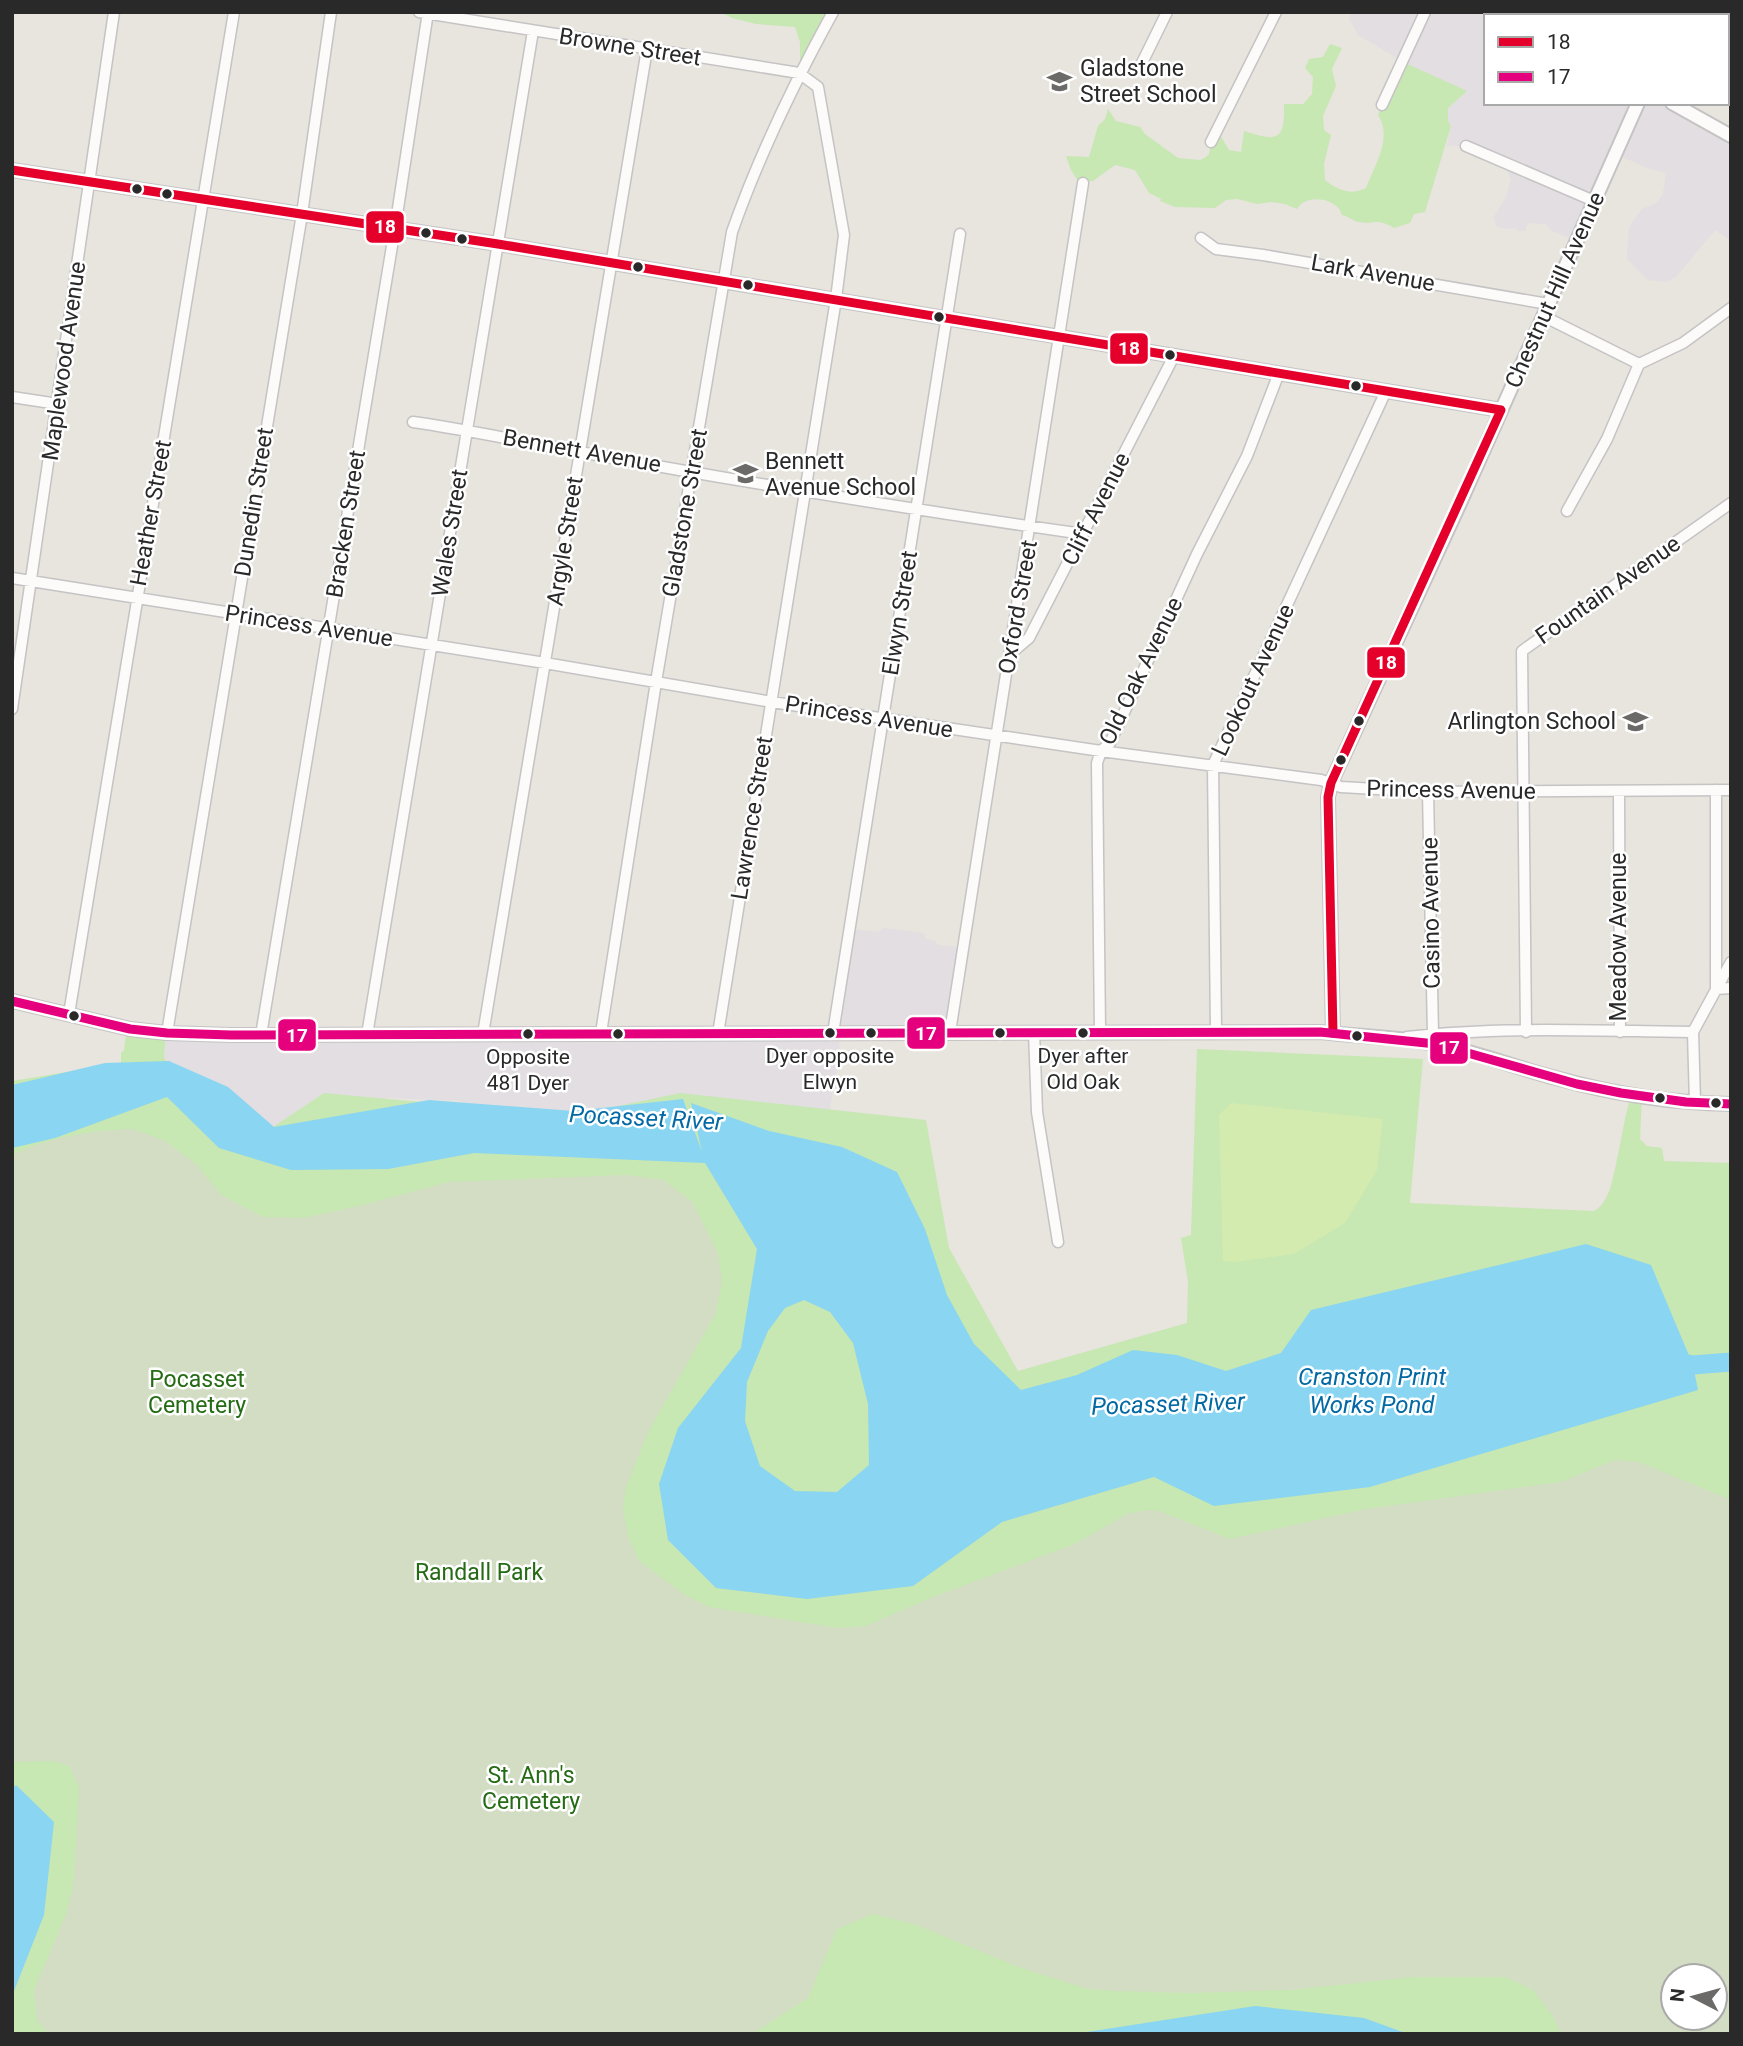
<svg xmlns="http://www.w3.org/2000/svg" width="1743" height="2046" font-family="Roboto,sans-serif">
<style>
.industrial{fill:#e2dee1}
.green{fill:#c7e7b3;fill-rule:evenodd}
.cemetery{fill:#d3ddc4;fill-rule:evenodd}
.pitch{fill:#d4ebb0}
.water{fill:#8ad5f1;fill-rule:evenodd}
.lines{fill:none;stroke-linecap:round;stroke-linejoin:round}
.river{stroke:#8ad5f1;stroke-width:19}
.street-casing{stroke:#c5c3c4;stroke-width:13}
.secondary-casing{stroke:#c5c3c4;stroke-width:16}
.street{stroke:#fcfbfa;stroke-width:10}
.secondary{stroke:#fcfbfa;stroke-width:12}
.bus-1-casing{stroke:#fff;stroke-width:14}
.bus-2-casing{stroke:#fff;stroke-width:14}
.bus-1{stroke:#e4002b;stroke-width:9}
.bus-2{stroke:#e5007d;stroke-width:9}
.bus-dot{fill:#292929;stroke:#fff;stroke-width:2.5}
.labels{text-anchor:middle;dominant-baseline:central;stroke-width:5;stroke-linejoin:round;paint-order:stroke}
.bus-label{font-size:21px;fill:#292929;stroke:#fff}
.street-label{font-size:23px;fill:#292929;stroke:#fff}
.poi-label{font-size:23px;fill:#292929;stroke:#fff;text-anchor:start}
.park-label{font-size:23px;fill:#246b13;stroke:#fff}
.water-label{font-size:24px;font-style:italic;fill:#0269a4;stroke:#fff}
.line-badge{stroke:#fff;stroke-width:2.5}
.badge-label{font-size:19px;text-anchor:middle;font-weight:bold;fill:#fff}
</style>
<rect width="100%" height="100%" fill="#e8e4de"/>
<path class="industrial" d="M1352,12h154l7,4h-27v87h187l58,33v105l-16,-11 -39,47 -10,5 -18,-2 -21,-21 2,-32 13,-18 15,-6 6,-9 3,-21 -19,-5 -31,-14 -42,86 -22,-9 -6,-7 -18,-1 -3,8h-8v-3l-11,1 -10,-3 -2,-9 12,-20 5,-17 -9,-22 -27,-12h-28l4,-20 -3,-5v-13l19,-17 -66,-28 -4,-5 -39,-23 -9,-17z
M884,928l40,5 2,6 9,2 3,4 24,2 -13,83 -111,4 2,16 -10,58 -3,31 -236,-26 -101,-4 -31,-8 -71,-3 -34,8 -31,20 -57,2 -99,-65 -3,-6 2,-24 664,-1 20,-103 29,3z"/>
<path class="green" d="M720,12h112l-32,57v-27l-5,-15 -39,-3 -24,-6z
M1330,44l12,4 -10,21 4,17 -13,30 1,14 7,5 -7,29 1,16c13,10 26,16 41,8 9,-23 27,-51 12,-73l25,-53 64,29 -19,17v13l3,5 -26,86 -11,2 -4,9 -16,5c-18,-11 -19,-3 -35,-6 -6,-1 -11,-6 -17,-7 -4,-17 -36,-22 -45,-6l-12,-5 -14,-2 -14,2 -20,-5 -11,1 -11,8 -40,-1 -15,-6 1,-2 -12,-6 -14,-23 -20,-5 -22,16h-15l-7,-11 -5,-14 23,1 9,-31 7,-7 3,-10 8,12 24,6 5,7 33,24 22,2 6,-3 3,-3 4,-22 6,1 10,17 12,2 3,-21c34,11 41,10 40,-27h19l9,-10 1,-17 -8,-9 4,-9 14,-2z
M127,1028l39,5 -2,24 3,6 69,39 37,25 51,-34 247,23 109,-23 246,27 23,128 69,123 169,-48 1,-41 -7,-44 10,-3 6,-186 226,10 -13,144 184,8c8,-4 13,-14 16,-22 9,-31 12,-63 21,-94l11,1 -2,43 7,7 15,2 2,13 67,2v871h-1719v-953l109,-18v-10l3,-3zM1673,1976h42v42h-42z"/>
<path class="cemetery" d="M133,1129l32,12 32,24 24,30 42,22 40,1 56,-12 90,-24 177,-7 37,5 29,21 26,52 4,27 -6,33 -68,119 -22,55 -3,21 5,28 11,25 46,34 24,12 129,21 28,-2 67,-29 142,-53 52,-30 21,-4 11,1 71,28 136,-30 195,-27 54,-22 24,2 92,38v534h-170l-9,-19 -20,-26 -27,-12h-91l-123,13 -102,3 -73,-2 -28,-2 -67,-21 -107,-44 -41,-10 -36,15 -29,69 -56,36h-703l-12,-14 -3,-30 33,-78 7,-31 5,-94 -10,-21 -15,-5 -42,1v-607c37,-18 81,-25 121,-26zM1673,1976h42v42h-42z"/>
<path class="pitch" d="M1231,1103l152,16 -6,51 -32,53 -51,31 -59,8 -12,-1 -4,-146z"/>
<path class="water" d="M169,1061l59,26 46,40 155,-27 145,11 109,-12 19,53 -11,-49 78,28 73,16 55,25 28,57 22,66 27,49 47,46 56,-15 56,-25 44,5 49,16 55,-18 30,-43 275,-66 65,21 42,100 5,25 -328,97 -156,19 -60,-29 -152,45 -89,64 -106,13 -91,-11 -48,-48 -9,-56 19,-56 63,-80 16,-99 -52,-86 -231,-10 -86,16 -97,1 -72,-22 -52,-51 -112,41 -43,10v-63l93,-22zM804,1300l26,12 23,31 15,61 1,61 -32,27 -42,-1 -35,-25 -15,-45 2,-39 21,-51 17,-23z
M16,1785l38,37 -10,93 -32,81v-207z
M1255,2006l109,12 44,16h-334z"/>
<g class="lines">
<path class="river" d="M1669,1360l24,5 38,-3"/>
<defs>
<path id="street" d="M419,12l380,61 19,14 26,148 -8,64 -118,735
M1139,69l28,-57
M1382,105l43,-93
M1211,142l65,-130
M1466,146l128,55
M1201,238l15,11 47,6 285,49
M1543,316l96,48
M1639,364l44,-21 48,-35
M12,397l46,7
M413,422c56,8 111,20 167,30 167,31 335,58 503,82
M1567,511l40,-72 32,-75
M12,578l533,85 227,39 329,49 220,29 20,7 87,5 303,-2
M1009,655l20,-17 145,-282
M12,709l102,-697
M1716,790v199l15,-1
M1428,792l5,242
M1619,792l1,240
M69,1014l165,-1002
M1100,1031l-3,-268 4,-12 9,-8 87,-189 50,-98 32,-83
M1216,1031l-3,-266 173,-374
M950,1032c45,-283 89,-566 133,-849
M1034,1032l3,80 21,130
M1526,1032l-4,-381 209,-148
M167,1033l135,-819 29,-202
M601,1033l55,-351 76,-450c27,-77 62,-149 101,-220
M833,1033l127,-799
M483,1034l164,-985
M261,1035l134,-807 33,-216
M367,1035l166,-1004
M1407,1037c94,-11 191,-6 286,-5
M1695,1103l-2,-71 38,-70"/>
<path id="secondary" d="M1506,12l6,4
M1672,103l59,33
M12,170l486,74 1003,166
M12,1001l118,28 37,4 64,2 1089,-3c45,5 88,5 133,16 34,8 68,21 103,30 57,16 115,25 175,26
M1333,1033l-5,-236 3,-14 130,-282 177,-398"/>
</defs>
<use href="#street" class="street-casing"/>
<use href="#secondary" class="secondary-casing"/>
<use href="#street" class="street"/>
<use href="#secondary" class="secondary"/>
<defs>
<path id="bus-1" d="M12,170l486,74 1003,166
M1333,1033l-5,-236 3,-14 170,-373"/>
<path id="bus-2" d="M12,1001l118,28 37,4 64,2 1089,-3 116,12 141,40 44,9 65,9 45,2"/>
</defs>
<use href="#bus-1" class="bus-1-casing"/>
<use href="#bus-2" class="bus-2-casing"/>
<use href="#bus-1" class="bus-1"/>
<use href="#bus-2" class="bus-2"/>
</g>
<defs>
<symbol id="school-bare" viewBox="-9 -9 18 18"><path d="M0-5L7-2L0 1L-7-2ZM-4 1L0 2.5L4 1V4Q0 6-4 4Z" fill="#6c6a68" stroke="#fff" stroke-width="2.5" paint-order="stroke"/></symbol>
</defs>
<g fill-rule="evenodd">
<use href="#school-bare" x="1042" y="64" width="35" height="35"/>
<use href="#school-bare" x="728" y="456" width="35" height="35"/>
<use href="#school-bare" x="1618" y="704" width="35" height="35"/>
</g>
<g class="bus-dot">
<circle cx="137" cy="189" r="6"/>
<circle cx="167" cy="194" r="6"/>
<circle cx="426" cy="233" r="6"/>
<circle cx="462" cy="239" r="6"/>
<circle cx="638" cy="267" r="6"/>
<circle cx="748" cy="285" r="6"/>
<circle cx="939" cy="317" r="6"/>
<circle cx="1170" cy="355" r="6"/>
<circle cx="1356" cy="386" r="6"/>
<circle cx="1359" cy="721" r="6"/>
<circle cx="1341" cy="760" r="6"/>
<circle cx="74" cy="1016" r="6"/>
<circle cx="830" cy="1033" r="6"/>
<circle cx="871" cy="1033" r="6"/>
<circle cx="1000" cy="1033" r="6"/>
<circle cx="1083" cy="1033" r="6"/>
<circle cx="528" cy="1034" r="6"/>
<circle cx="618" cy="1034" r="6"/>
<circle cx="1357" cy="1036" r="6"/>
<circle cx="1660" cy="1098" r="6"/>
<circle cx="1716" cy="1103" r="6"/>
</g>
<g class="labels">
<g class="bus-label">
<text x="830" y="1056">Dyer opposite<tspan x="830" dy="26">Elwyn</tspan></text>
<text x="1083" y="1056">Dyer after<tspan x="1083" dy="26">Old Oak</tspan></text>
<text x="528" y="1057">Opposite<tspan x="528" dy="26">481 Dyer</tspan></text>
</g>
<g class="street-label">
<text transform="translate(630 47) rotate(9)">Browne Street</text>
<text transform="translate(1373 273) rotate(10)">Lark Avenue</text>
<text transform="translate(1555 290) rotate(-66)">Chestnut Hill Avenue</text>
<text transform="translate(64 361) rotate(-82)">Maplewood Avenue</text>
<text transform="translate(582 451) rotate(10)">Bennett Avenue</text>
<text transform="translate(254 502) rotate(-81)">Dunedin Street</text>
<text transform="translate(1096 509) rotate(-63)">Cliff Avenue</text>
<text transform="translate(151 513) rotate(-80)">Heather Street</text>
<text transform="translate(685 513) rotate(-80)">Gladstone Street</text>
<text transform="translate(346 524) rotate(-81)">Bracken Street</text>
<text transform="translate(450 533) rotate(-81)">Wales Street</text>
<text transform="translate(565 541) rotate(-81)">Argyle Street</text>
<text transform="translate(1608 590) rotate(-35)">Fountain Avenue</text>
<text transform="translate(1018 607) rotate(-80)">Oxford Street</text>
<text transform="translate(900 613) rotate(-81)">Elwyn Street</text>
<text transform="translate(309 626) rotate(9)">Princess Avenue</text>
<text transform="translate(1141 671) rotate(-64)">Old Oak Avenue</text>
<text transform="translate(1253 680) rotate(-65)">Lookout Avenue</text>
<text transform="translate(869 717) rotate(9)">Princess Avenue</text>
<text transform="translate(1451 790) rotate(1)">Princess Avenue</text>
<text transform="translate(752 818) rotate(-81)">Lawrence Street</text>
<text transform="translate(1431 913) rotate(-91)">Casino Avenue</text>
<text transform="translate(1618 937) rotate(-90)">Meadow Avenue</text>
</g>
<g class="poi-label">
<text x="1080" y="68">Gladstone<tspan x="1080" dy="26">Street School</tspan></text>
<text x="765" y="461">Bennett<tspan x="765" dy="26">Avenue School</tspan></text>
<text x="1616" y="721" text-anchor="end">Arlington School</text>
</g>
<g class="park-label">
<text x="197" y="1379">Pocasset<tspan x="197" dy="26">Cemetery</tspan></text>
<text x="479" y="1572">Randall Park</text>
<text x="531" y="1775">St. Ann's<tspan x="531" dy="26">Cemetery</tspan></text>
</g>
<g class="water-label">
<text transform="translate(646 1118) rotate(3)">Pocasset River</text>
<text x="1372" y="1377">Cranston Print<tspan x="1372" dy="28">Works Pond</tspan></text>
<text transform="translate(1168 1404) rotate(-2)">Pocasset River</text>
</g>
</g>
<g class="line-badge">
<rect x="365" y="210" width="40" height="34" rx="7" fill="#e4002b"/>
<rect x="1109" y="332" width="40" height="33" rx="7" fill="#e4002b"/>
<rect x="1366" y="646" width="40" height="33" rx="7" fill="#e4002b"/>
<rect x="906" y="1016" width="40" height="34" rx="7" fill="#e5007d"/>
<rect x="277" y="1018" width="40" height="34" rx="7" fill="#e5007d"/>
<rect x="1429" y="1031" width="40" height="34" rx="7" fill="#e5007d"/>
</g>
<g class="badge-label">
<text x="385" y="233">18</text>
<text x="1129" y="355">18</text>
<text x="1386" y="669">18</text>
<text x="926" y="1040">17</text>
<text x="297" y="1042">17</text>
<text x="1449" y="1054">17</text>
</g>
<rect width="1743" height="2046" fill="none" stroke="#292929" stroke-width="28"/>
<rect x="1484" y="14" width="245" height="91" fill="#ffffff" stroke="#a9a9a9" stroke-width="2"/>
<rect x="1498" y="37" width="35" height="10" fill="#e4002b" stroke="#a9a9a9" stroke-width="2"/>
<text x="1547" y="49" font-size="21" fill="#292929">18</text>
<rect x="1498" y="72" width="35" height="10" fill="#e5007d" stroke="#a9a9a9" stroke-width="2"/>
<text x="1547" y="84" font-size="21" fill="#292929">17</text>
<g transform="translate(1694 1997) rotate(276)"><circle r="33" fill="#ffffff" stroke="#a9a9a9" stroke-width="2"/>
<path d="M0-5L12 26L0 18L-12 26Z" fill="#6c6a68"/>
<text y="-10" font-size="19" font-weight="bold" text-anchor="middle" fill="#292929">N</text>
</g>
</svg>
